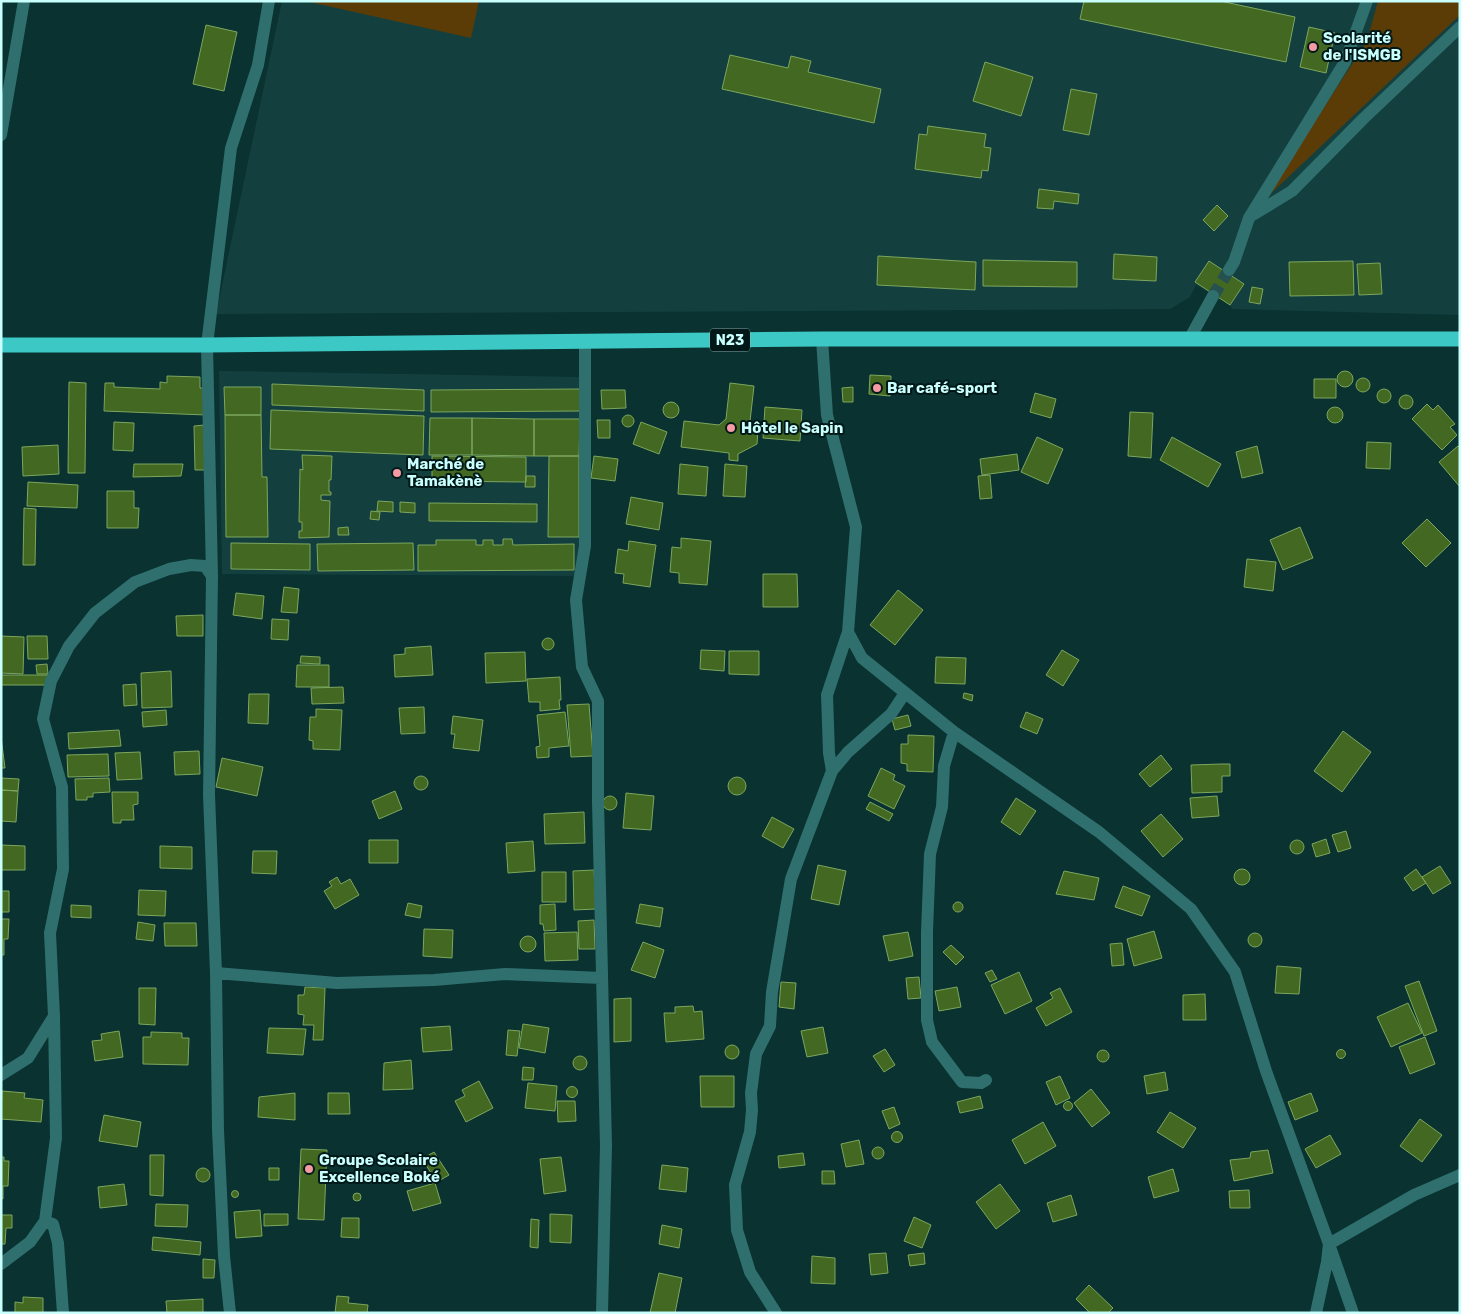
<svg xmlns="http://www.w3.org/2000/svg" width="1461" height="1314" font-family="Rubik,sans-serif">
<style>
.built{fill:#13403f}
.green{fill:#5c3c06}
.building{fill:#426821;stroke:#7da65e}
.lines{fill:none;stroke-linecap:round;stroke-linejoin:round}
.street-tunnel{stroke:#265150;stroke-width:12;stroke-dasharray:12 6;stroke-linecap:butt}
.street{stroke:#2f6f6e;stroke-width:12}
.highway{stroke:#3cc8c5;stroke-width:15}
.poi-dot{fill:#f49aa3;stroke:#001818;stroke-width:2}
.labels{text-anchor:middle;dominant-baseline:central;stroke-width:4;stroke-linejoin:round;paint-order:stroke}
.shield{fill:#001818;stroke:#8dbab8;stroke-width:1}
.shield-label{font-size:14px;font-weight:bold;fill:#c9fffd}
.poi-label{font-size:15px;font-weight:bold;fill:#c9fffd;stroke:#001818;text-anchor:start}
</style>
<rect width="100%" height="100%" fill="#093231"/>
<path class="built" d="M282,1h1178v314l-228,-6 -3,-5 -33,-19 -6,12 -20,12 -954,5z
M219,371l361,6 4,199 -362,-2z"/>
<path class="green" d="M305,1h174l-8,37z
M1378,1h82v14l-196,185 103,-159z"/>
<path class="building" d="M1084,1h136l75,16 -9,45 -206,-43z
M206,25l31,7 -13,59 -31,-7z
M1309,27l26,6 -9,40 -26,-6z
M730,55l58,13 3,-12 20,5 -3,11 73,17 -7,34 -152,-34z
M985,62l48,15 -12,39 -48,-15z
M1071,89l26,5 -8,41 -26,-5z
M928,126l58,8 -2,13 7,1 -3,23 -6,-1 -1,8 -66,-9 4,-35 8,1z
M1039,189l40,5 -1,10 -24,-3 -1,8 -16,-1z
M1217,205l11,11 -14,15 -11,-11z
M1114,254l43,3 -1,24 -43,-2z
M878,256l98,6 -1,28 -98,-5z
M983,260l94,2v25l-94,-1z
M1209,261l35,23 -14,21 -35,-23z
M1353,261l1,34 -64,1 -1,-34z
M1380,263l2,31 -23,1 -2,-31z
M1252,287l11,2 -3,15 -11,-2z
M1337 379a8 8 0 1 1 16 0a8 8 0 1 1-16 0Z
M870,375l21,1 -1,20 -21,-2z
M167,376l33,1v11h6v27l-102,-4 1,-28h9v4l46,2v-7l7,1z
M1356 385a7 7 0 1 1 14 0a7 7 0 1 1-14 0Z
M1314,379h22v19h-22z
M69,382l17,1 -1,90h-17z
M730,383l24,3 -5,44h9l-1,14 -19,10v7l-9,-1v-7l-48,-6 3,-26 35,4 7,-6z
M272,384l152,6v21l-152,-6z
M224,387h37v28h-36z
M853,387v15h-10l-1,-14z
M580,389v22l-149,1v-22z
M1377 396a7 7 0 1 1 14 0a7 7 0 1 1-14 0Z
M601,390h24l1,18 -24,1z
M1035,393l21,6 -5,19 -21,-6z
M1399 402a7 7 0 1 1 14 0a7 7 0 1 1-14 0Z
M663 410a8 8 0 1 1 16 0a8 8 0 1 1-16 0Z
M1427,404l6,6 5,-5 17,19 -5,3 7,8 -15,15 -30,-31z
M765,407l37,3 -2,31 -37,-3z
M1327 415a8 8 0 1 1 16 0a8 8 0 1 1-16 0Z
M271,410l153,6 -1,39 -153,-6z
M1130,412l23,1 -2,45 -23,-2z
M225,415h36l1,62h5l1,60h-42z
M622 421a6 6 0 1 1 12 0a6 6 0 1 1-12 0Z
M430,418h42v37h-43z
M472,418l62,1v37l-62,-1z
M534,419h46l-1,37h-45z
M597,420h13v18h-12z
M114,422l20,1 -1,28 -20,-1z
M641,422l26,10 -8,22 -26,-10z
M204,425l1,45h-10l-1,-44z
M1037,437l26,12 -15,35 -27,-12z
M1172,437l49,27 -13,23 -48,-27z
M1367,442l24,1 -1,26 -24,-1z
M58,445l1,29 -36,2 -1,-29z
M1257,446l6,27 -21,5 -6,-26z
M1458,446l2,2v39l-21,-25z
M1017,454l2,16 -37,5 -2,-16z
M302,455l30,1 -1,24h-2v12h2v3h-10v5l9,1 -1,36 -30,1v-7h3v-9h-3l1,-53 3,1z
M432,456l94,1v25l-94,-1z
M549,456h30v81h-31z
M594,456l24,3 -3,22 -24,-3z
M134,464h49l-2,12 -48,1z
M680,464l28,3 -2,29 -28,-2z
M725,464l22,2 -2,31 -22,-1z
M990,475l2,23 -12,1 -2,-23z
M526,476h9v11h-10z
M28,482l50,3 -1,23 -50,-2z
M107,491h27v17h5l-1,20h-31z
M631,497l32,6 -4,27 -33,-6z
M378,501l15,1v10l-16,-1z
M400,502l15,1v10l-15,-1z
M429,503l108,1v18l-108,-1z
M24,508l12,1 -1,56h-12z
M371,511l9,1 -1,8 -9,-1z
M1427,519l24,24 -25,24 -24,-24z
M348,527l1,8h-11v-7z
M1300,527l13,31 -30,12 -13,-30z
M681,538l30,3 -4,44 -28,-2v-10l-9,-1 2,-25 9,1z
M503,539h9l1,6 61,-1v26l-156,1v-26h18v-5h40v5h7v-5h10v5h10z
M629,541l27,4 -6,42 -27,-4 1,-9 -9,-1 3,-24 10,2z
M231,543l79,1v26l-79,-1z
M413,543l1,27 -96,1 -1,-27z
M1247,559l29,3 -3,29 -29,-4z
M763,574h34l1,33h-35z
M284,587l15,2 -2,24 -16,-1z
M898,590l25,20 -28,35 -25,-20z
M236,593l28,3 -2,23 -29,-4z
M203,615v21h-26l-1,-20z
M272,619l17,1 -1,20 -17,-1z
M1,636l23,1 -1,37 -22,-1z
M27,636h20l1,23h-20z
M542 644a6 6 0 1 1 12 0a6 6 0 1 1-12 0Z
M431,646l2,29 -38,2 -1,-22 11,-1v-6z
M701,650l24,1 -1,20 -24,-2z
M1062,650l17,10 -16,26 -17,-11z
M729,651h30v24l-30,-1z
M525,652l1,29 -40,2 -1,-30z
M301,656l19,1v7l-20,-1z
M936,657l30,1 -1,26 -30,-1z
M47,664l1,10h-11l-1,-9z
M297,665h32v22h-33z
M171,671l1,36 -30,1 -1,-35z
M1,675h48v10h-48z
M560,677l1,23h-2l1,9 -20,2v-9h-11l-2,-23z
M136,684l1,21 -13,1 -1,-21z
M343,687l1,16 -32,1 -1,-16z
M964,693l9,2 -1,6 -9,-3z
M249,694h20l-1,30 -20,-1z
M589,704l4,52 -22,1 -4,-52z
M424,707l1,26 -24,1 -2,-26z
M316,709l26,1 -2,40 -27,-1v-8l-4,-1 1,-23h6z
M166,710l1,15 -24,2 -1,-15z
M565,712l4,34 -20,2v9l-12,1 -1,-11 4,-1 -3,-31z
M1026,712l17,7 -6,15 -17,-7z
M908,715l3,11 -16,4 -3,-11z
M453,716l30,4 -4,31 -26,-3 2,-14h-4z
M119,730l2,16 -52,3 -1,-16z
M1343,731l28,21 -29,40 -28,-21z
M908,735l26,1 -1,36 -26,-1v-7l-6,-1v-19h7z
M1,737l4,31h-4z
M199,751l1,23 -25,1 -1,-23z
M140,752l2,27 -25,1 -2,-27z
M108,754l1,22 -41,1 -1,-22z
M1161,755l11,14 -22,18 -11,-13z
M222,758l41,9 -6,29 -41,-9z
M1221,764h9v12h-8v16l-30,1 -1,-28z
M881,768l14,7 -2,5 12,6 -11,23 -26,-13z
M414 783a7 7 0 1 1 14 0a7 7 0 1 1-14 0Z
M728 786a9 9 0 1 1 18 0a9 9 0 1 1-18 0Z
M1,778l18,1 -1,12 -17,-1z
M109,778l1,14 -17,1v4h-6v3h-11l-1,-21z
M1,790l17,1 -2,31 -15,-1z
M395,791l7,18 -23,10 -7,-18z
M112,792h26v12l-5,1 1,15h-13v3h-8z
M626,793l28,3 -3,34 -28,-2z
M603 803a7 7 0 1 1 14 0a7 7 0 1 1-14 0Z
M1217,796l2,20 -27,2 -2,-20z
M1016,798l20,13 -16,24 -19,-13z
M870,802l23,12 -4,7 -23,-12z
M584,812l1,31 -40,1 -1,-30z
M1161,814l22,25 -20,18 -22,-26z
M772,817l22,12 -11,19 -21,-12z
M1346,831l5,17 -13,4 -6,-17z
M1326,839l4,14 -14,4 -4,-13z
M1290 847a7 7 0 1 1 14 0a7 7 0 1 1-14 0Z
M369,840h29v23h-29z
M533,841l2,30 -27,2 -2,-30z
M1,845l24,1v24h-24z
M160,846l32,1v22l-32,-1z
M253,851h24l-1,23 -24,-1z
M818,865l28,6 -7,34 -28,-6z
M1440,866l11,17 -18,11 -11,-17z
M1416,869l10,14 -13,8 -9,-13z
M1234 877a8 8 0 1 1 16 0a8 8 0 1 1-16 0Z
M594,870l2,39 -22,1 -1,-39z
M1064,871l35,7 -5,22 -38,-6z
M542,872h24v30h-24z
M337,877l4,7 9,-5 9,16 -24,14 -11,-18 8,-5 -3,-4z
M1123,886l27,10 -8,20 -27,-9z
M139,890l27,1 -1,25 -27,-1z
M1,891h8v21h-8z
M953 907a5 5 0 1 1 10 0a5 5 0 1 1-10 0Z
M408,903l14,3 -2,12 -15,-3z
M555,904l1,26 -12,1 -1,-7h-3v-19z
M640,904l23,4 -3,19 -24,-4z
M71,905l20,1v12l-20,-1z
M1,919h8l-1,20h-4v16h-3z
M594,920l1,29h-16l-1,-28z
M138,922l17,3 -2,16 -17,-2z
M164,923h32l1,23h-32z
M424,929l29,1 -1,28 -29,-2z
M1154,931l8,27 -28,8 -7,-27z
M577,932l1,28 -33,1 -1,-28z
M908,932l5,24 -24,5 -6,-25z
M1248 940a7 7 0 1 1 14 0a7 7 0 1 1-14 0Z
M520 944a8 8 0 1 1 16 0a8 8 0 1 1-16 0Z
M643,942l21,8 -9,28 -24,-8z
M1122,943l2,22 -12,1 -2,-22z
M951,945l13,12 -8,8 -13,-13z
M1277,966l24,2 -2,26 -24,-1z
M992,970l5,9 -7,3 -5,-9z
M1019,972l13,29 -27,13 -14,-29z
M919,977l2,21 -13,1 -2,-21z
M1419,981l18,50 -13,5 -19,-50z
M781,982l15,1 -2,26 -15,-2z
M305,987l20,1 -2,52h-10l1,-15h-11l1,-10 -6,-1v-19h6z
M957,987l4,20 -22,4 -4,-20z
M139,988h17l-1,37 -16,-1z
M1060,988l12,24 -26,14 -10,-18 17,-10 -3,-5z
M1205,994l1,26h-23v-25z
M631,998v43l-17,1v-43z
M1408,1003l14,30 -31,14 -14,-30z
M693,1006l1,6 8,-1 2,28 -38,3 -2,-29h11v-6z
M523,1024l26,4 -4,25 -26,-5z
M450,1026l2,24 -29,2 -2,-24z
M823,1027l5,26 -21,4 -6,-26z
M269,1028l37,1 -3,26 -36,-2z
M508,1030l12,1 -3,25 -11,-1z
M119,1031l4,26 -28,4 -3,-20 10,-1 -1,-6z
M151,1032l31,1v5h7l-1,27 -45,-1v-27h8z
M1425,1037l10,27 -25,10 -11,-27z
M725 1052a7 7 0 1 1 14 0a7 7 0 1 1-14 0Z
M885,1049l10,16 -11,7 -11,-16z
M1336.5 1054a4.5 4.5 0 1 1 9 0a4.5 4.5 0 1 1-9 0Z
M1097 1056a6 6 0 1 1 12 0a6 6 0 1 1-12 0Z
M573 1063a7 7 0 1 1 14 0a7 7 0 1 1-14 0Z
M411,1060l2,29 -30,1 1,-27z
M523,1067l11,1 -1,12h-11z
M1165,1072l3,18 -21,4 -3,-18z
M700,1076h34v31h-33z
M1060,1076l10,22 -14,7 -10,-23z
M479,1081l14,27 -27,14 -11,-21 10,-5 -3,-6z
M528,1083l29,3 -2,25 -30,-3z
M566.5 1092a5.5 5.5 0 1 1 11 0a5.5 5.5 0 1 1-11 0Z
M1091,1089l19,24 -18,14 -18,-24z
M2,1091l23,2 -1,5 19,2 -2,22 -40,-3z
M295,1093v27l-37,-3 1,-20z
M328,1093h21l1,21h-22z
M1311,1093l7,18 -23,9 -7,-18z
M980,1096l3,12 -23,5 -3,-11z
M557,1101h18l1,20 -18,1z
M1063.5 1106a4.5 4.5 0 1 1 9 0a4.5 4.5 0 1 1-9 0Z
M894,1107l6,17 -11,5 -7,-18z
M1170,1112l26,16 -13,20 -26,-16z
M104,1115l37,7 -4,25 -38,-6z
M1420,1119l22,16 -20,27 -22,-16z
M1043,1122l13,24 -31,18 -13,-24z
M891.5 1137a5.5 5.5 0 1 1 11 0a5.5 5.5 0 1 1-11 0Z
M1330,1135l11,19 -25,14 -11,-19z
M859,1140l5,24 -18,3 -5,-23z
M872 1153a6 6 0 1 1 12 0a6 6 0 1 1-12 0Z
M301,1149l26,1 -3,70 -26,-1z
M1268,1150l5,23 -39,8 -4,-21 20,-2 1,-6z
M434,1152l15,23 -12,7 -15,-23z
M803,1153l2,12 -26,3 -1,-12z
M150,1155h14l-1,41 -13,-1z
M1,1157h3v4h5l-1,25h-5v13l-2,-1z
M561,1157l5,34 -22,3 -4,-35z
M662,1165l26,3 -2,24 -27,-3z
M196 1175a7 7 0 1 1 14 0a7 7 0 1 1-14 0Z
M269,1168h10v12h-10z
M1173,1169l6,22 -25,7 -6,-21z
M822,1171h12l1,13h-13z
M435,1183l6,20 -28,8 -6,-20z
M124,1184l3,21 -27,3 -2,-21z
M1000,1184l20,27 -24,18 -20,-27z
M1249,1190l1,18h-20l-1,-17z
M231.5 1194a3.5 3.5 0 1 1 7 0a3.5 3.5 0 1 1-7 0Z
M353 1197a4 4 0 1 1 8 0a4 4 0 1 1-8 0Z
M1071,1195l6,20 -24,7 -6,-19z
M156,1204l32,1 -1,22 -32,-1z
M260,1210l2,26 -26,2 -2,-26z
M264,1214h24v11l-24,1z
M550,1214l22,1 -1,28 -21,-1z
M1,1215h11v13h-6l-1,16h-4z
M914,1217l17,8 -9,23 -18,-7z
M342,1218h17v20l-18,-1z
M531,1219l8,1 -1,28 -8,-1z
M662,1225l20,4 -3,19 -20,-4z
M153,1237l48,5 -1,13 -48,-5z
M886,1253l2,20 -17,2 -2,-21z
M924,1253l1,11 -15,2 -2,-11z
M812,1256l23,2v26l-24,-1z
M203,1259l12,1 -1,18h-11z
M659,1273l23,5 -7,35h-25z
M1089,1285l24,23 -5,5h-18l-14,-14z
M337,1296l12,1 -1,6 20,2 -1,8h-32z
M23,1297l20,1v15h-28v-11l8,1z
M203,1299v14h-36l-1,-12z"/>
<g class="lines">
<path class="street-tunnel" d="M1213,296l16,-26"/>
<path class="street" d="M1,135l23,-134
M1251,216l41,-25 71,-72 97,-92
M1229,270l5,-8 15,-44 96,-156 22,-61
M1190,338l23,-42
M822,339l5,76 29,112 -8,105 14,26 92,74 145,100 92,77 44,63 31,99 63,173 -2,18 -11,51
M585,340v206l-9,54 6,67 16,34v101l8,344 -4,167
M954,732l-10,34 -2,41 -12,47 -3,78v88l5,22 30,40 19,1 5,-3
M832,771l-3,-18 -2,-58 21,-63
M216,973l121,10 97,-3 71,-6 97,4
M1,1075l27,-17 26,-42 -4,-83 13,-64 -1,-82 -19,-68 8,-38 18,-35 26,-33 40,-31 34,-13 22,-4 14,1 7,10
M45,1221l8,3 5,19 5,70
M1,1264l29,-22 15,-21 11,-83 -2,-122
M230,1313l-6,-57 -6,-126 -2,-157 -7,-178 3,-219 -5,-231 24,-197 27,-83 11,-64
M776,1313l-26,-41 -13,-42 -2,-45 15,-53 2,-22 -1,-17 5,-39 14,-28 2,-34 19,-113 41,-108 16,-19 43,-38 14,-21
M1353,1313l-24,-69 85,-49 46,-20"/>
<path class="highway" d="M1,345h206l615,-6h638"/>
</g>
<g class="poi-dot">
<circle cx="1313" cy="47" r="5"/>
<circle cx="877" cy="388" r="5"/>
<circle cx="731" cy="428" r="5"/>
<circle cx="397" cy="473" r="5"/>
<circle cx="309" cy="1169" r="5"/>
</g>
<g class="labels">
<rect class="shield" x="710" y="328.5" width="40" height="23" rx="4"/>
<g class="shield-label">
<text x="730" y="340">N23</text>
</g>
<g class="poi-label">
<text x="1323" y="38">Scolarité<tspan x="1323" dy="17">de l'ISMGB</tspan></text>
<text x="887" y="388">Bar café-sport</text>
<text x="741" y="428">Hôtel le Sapin</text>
<text x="407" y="464">Marché de<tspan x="407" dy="17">Tamakènè</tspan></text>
<text x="319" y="1160">Groupe Scolaire<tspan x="319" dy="17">Excellence Boké</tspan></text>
</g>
</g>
<rect width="1461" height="1314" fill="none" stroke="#c9fffd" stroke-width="5"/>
</svg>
